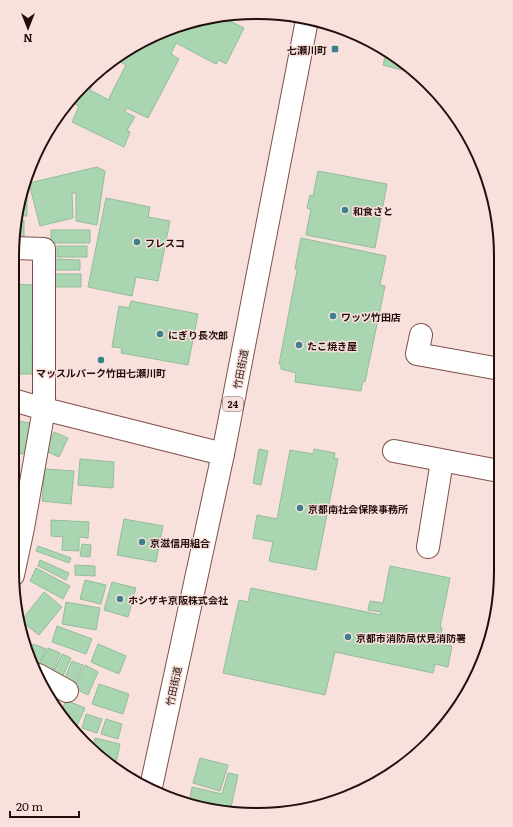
<svg xmlns="http://www.w3.org/2000/svg" width="513" height="827" font-family="Literata,'Noto Sans JP',serif">
<style>
.building{fill:#aad5b1;stroke:#93bd9a}
.lines{fill:none;stroke-linecap:round;stroke-linejoin:round}
.minor-casing{stroke:#805048;stroke-width:24}
.highway-casing{stroke:#805048;stroke-width:24}
.minor{stroke:#fff;stroke-width:22}
.highway{stroke:#fff;stroke-width:22}
.poi-dot{fill:#3b818c;stroke:#f8e0dc;stroke-width:1.5}
.labels{text-anchor:middle;dominant-baseline:central;stroke-width:3;stroke-linejoin:round;paint-order:stroke}
.shield{fill:#f8e0dc;stroke:#624e4a;stroke-width:1}
.shield-label{font-size:9px;font-weight:bold;fill:#220f0c}
.poi-label{font-size:10px;font-weight:bold;fill:#220f0c;stroke:#f8e0dc;text-anchor:start}
.street-label{font-size:10px;fill:#220f0c;stroke:#f8e0dc}
.rim{fill:none;stroke:#220f0c;stroke-width:2}
</style>
<rect width="100%" height="100%" fill="#f8e0dc"/>
<path class="building" d="M220,16l24,12 -18,36 -7,-4 -3,4 -40,-21 -5,11 8,5 -31,59 -21,-10 -2,4 10,5 -8,13 3,2 -6,15 -52,-25 7,-16 -10,-4 27,-24 -6,12 19,10 1,-1 -1,-1 17,-33 -9,-5 17,-15 3,1v-2z
M386,53l20,10 11,11 -34,-9z
M97,167l8,4 -8,54 -21,-4v-28h-4l1,25 -33,8 -11,-43z
M318,171l69,13 -12,64 -69,-13 5,-26 -4,-1 3,-13 3,1z
M23,190l4,1v25h-10z
M106,198l44,9 -2,10 22,4 -12,60 -22,-4 -4,19 -44,-9z
M15,220h9v20h-10v-15z
M51,230h39v13h-39z
M301,238l85,18 -6,29 5,1 -20,96 -2,-1 -2,10 -66,-9 1,-9 -15,-4v-4l-2,-1 18,-94 -2,-1z
M57,246h30v11h-30z
M55,259l25,1v10h-25z
M55,274h26v13h-26z
M14,284l19,1 -1,89h-19z
M131,301l67,13 -10,51 -67,-12 1,-5 -10,-1 7,-41 10,2z
M13,420l17,3 -5,31 -8,-1 -1,10 -3,-1z
M54,432l14,6 -9,19 -13,-6z
M259,449l9,2 -7,34 -8,-2z
M314,449l21,4 -1,5 4,1 -22,111 -47,-9 4,-19 -20,-4 4,-23 20,4 13,-69 23,4z
M80,459l34,3 -1,26 -35,-3z
M45,469l29,2 -3,33 -29,-3z
M13,483l8,2 -4,26h-5z
M124,519l39,7 -7,36 -39,-7z
M51,520l38,2 -1,16 -9,-1v14l-17,-1 1,-13 -12,-1z
M82,544l9,1 -1,12 -10,-1z
M38,546l33,12 -2,5 -33,-12z
M40,560l29,13 -3,7 -28,-14z
M75,565l20,1v10l-20,-1z
M390,566l60,12 -10,49 2,1 -3,16 13,2 -4,21 -13,-3 -2,9 -98,-21 -10,43 -102,-22 16,-73 9,2 3,-14 130,27v-3l-13,-2 2,-9 13,2z
M36,568l34,18 -7,13 -33,-18z
M85,580l21,5 -5,19 -21,-5z
M112,582l24,6 -8,29 -24,-7z
M44,592l18,15 -23,28 -18,-14z
M66,602l34,6 -4,22 -34,-6z
M57,626l35,13 -6,15 -34,-12z
M33,644l13,5 -8,17 -6,-3 -4,-8z
M98,644l28,12 -7,18 -28,-12z
M48,648l12,5 -9,22 -13,-6z
M62,654l9,4 -10,22 -9,-5z
M72,661l11,4 -10,22 -10,-5z
M85,665l13,7 -10,23 -14,-7z
M99,684l30,10 -6,20 -31,-10z
M66,700l19,8 -9,20 -4,-2 -12,-12z
M86,714l16,5 -5,14 -15,-5z
M106,719l16,5 -4,15 -17,-5z
M95,738l25,6 -5,24 -8,-4 -15,-16z
M200,758l28,7 -8,26 -27,-8z
M228,773l10,2 -8,37 -41,-8 3,-17 30,7z"/>
<g class="lines">
<defs>
<path id="minor" d="M421,335l-4,19 83,15
M13,400l31,9 179,45
M394,451l105,20
M428,547l14,-86
M13,575l10,-47 21,-119v-160l-30,-1
M38,675l29,16"/>
<path id="highway" d="M151,787l72,-333 84,-434"/>
</defs>
<use href="#minor" class="minor-casing"/>
<use href="#highway" class="highway-casing"/>
<use href="#minor" class="minor"/>
<use href="#highway" class="highway"/>
</g>
<g class="poi-dot">
<rect x="331" y="45" width="8" height="8" rx="2"/>
<circle cx="345" cy="210" r="4"/>
<circle cx="137" cy="242" r="4"/>
<circle cx="333" cy="316" r="4"/>
<circle cx="160" cy="334" r="4"/>
<circle cx="299" cy="345" r="4"/>
<circle cx="101" cy="360" r="4"/>
<circle cx="300" cy="508" r="4"/>
<circle cx="142" cy="542" r="4"/>
<circle cx="120" cy="599" r="4"/>
<circle cx="348" cy="637" r="4"/>
</g>
<g class="labels">
<rect class="shield" x="223" y="397" width="20" height="14" rx="3"/>
<g class="shield-label">
<text x="233" y="404">24</text>
</g>
<g class="poi-label">
<text x="327" y="49" text-anchor="end">七瀬川町</text>
<text x="353" y="210">和食さと</text>
<text x="145" y="242">フレスコ</text>
<text x="341" y="316">ワッツ竹田店</text>
<text x="168" y="334">にぎり長次郎</text>
<text x="307" y="345">たこ焼き屋</text>
<text x="101" y="372" text-anchor="middle">マッスルパーク竹田七瀬川町</text>
<text x="308" y="508">京都南社会保険事務所</text>
<text x="150" y="542">京滋信用組合</text>
<text x="128" y="599">ホシザキ京阪株式会社</text>
<text x="356" y="637">京都市消防局伏見消防署</text>
</g>
<g class="street-label">
<text transform="translate(240 369) rotate(-79)">竹田街道</text>
<text transform="translate(173 686) rotate(-78)">竹田街道</text>
</g>
</g>
<path d="M0 0H513V827H0ZM256 19H257A237 237 0 0 1 494 256V571A237 237 0 0 1 257 808H256A237 237 0 0 1 19 571V256A237 237 0 0 1 256 19Z" fill="#f8e0dc" fill-rule="evenodd"/>
<path class="rim" d="M256 19H257A237 237 0 0 1 494 256V571A237 237 0 0 1 257 808H256A237 237 0 0 1 19 571V256A237 237 0 0 1 256 19Z"/>
<g transform="translate(28 28) rotate(180)" stroke="#f8e0dc" stroke-width="3" paint-order="stroke">
<path d="M0-3L7 15L0 10L-7 15Z" fill="#220f0c"/>
<text y="-6" font-size="11" font-weight="bold" text-anchor="middle" fill="#220f0c">N</text>
</g>
<path d="M10 811v6h69v-6" fill="none" stroke="#220f0c" stroke-width="2"/>
<text x="16" y="811" font-size="12" fill="#220f0c" stroke="#f8e0dc" stroke-width="3" paint-order="stroke">20 m</text>
</svg>
